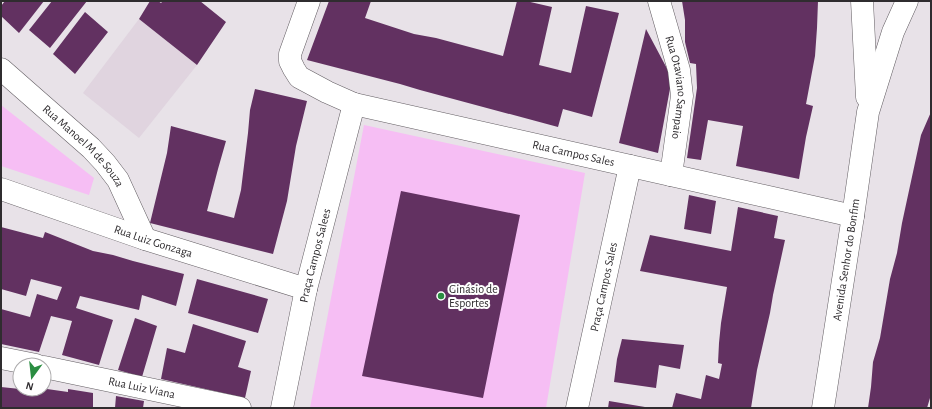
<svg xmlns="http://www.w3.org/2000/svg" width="932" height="409" font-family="'Alegreya Sans',sans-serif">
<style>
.built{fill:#e0d4df}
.green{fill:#f6bef4}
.building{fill:#623161}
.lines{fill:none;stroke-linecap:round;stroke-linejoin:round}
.street-casing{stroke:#635e63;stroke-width:23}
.primary-casing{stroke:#635e63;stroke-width:23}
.street{stroke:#fff;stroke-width:22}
.primary{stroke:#fff;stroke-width:22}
.poi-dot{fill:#2a8d41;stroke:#fff;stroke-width:1.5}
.labels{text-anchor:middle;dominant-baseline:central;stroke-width:4;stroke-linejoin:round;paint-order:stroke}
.street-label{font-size:12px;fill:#2f2c2f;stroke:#fff}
.poi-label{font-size:12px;fill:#2f2c2f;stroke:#fff;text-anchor:start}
</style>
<rect width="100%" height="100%" fill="#e8e2e8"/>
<path class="built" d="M139,19l58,46 -58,73 -56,-45z"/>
<path class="green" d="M1,105l93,73 -5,17 -88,-29z
M364,125l221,48 -39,235h-236z"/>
<path class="building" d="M5,1h39l-25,32 -18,-17v-10z
M52,1h35l-37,47 -21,-18z
M150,1h8l3,2 2,-2h37l26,21 -29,43 -58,-46z
M329,1h42l-6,17 49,16 22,4 67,18 14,-55h9l26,6 -13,58 32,8 15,-67 33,7 -27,104 -29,-8 -5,18 -138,-37 -20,-6 -93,-24z
M682,1h136l-1,27 -2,28 -9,48 7,2 -7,31 -7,42 -63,-13 7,-40 -35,-6 -7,40 -14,-2 10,-70 -1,-24 -6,-1 -5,-21v-22z
M85,12l23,20 -33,42 -22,-20z
M646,29l26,49 -14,75 -39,-10z
M255,89l52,12 -11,45 -9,55 -14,53 -123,-31 17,-70 4,-27 55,15 -8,28 -11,42 27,7 7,-28 7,-57 2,-23z
M931,112v275l-1,11 -3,10h-59l3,-21 2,-25 7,-24 10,-59 7,-26 5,-30 19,-88z
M401,191l119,24 -37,183 -121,-22z
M689,195l27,6 -5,33 -27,-5z
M738,207l40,9 -4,22 11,2 -12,55 -3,18 -13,57 -6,38h-79l4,-15 25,6 5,-24 13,4 3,-15 -4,-1 1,-20 2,-20 6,-36 -87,-16 10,-36 81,16z
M1,227l42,11 2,-6 48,19 20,4 20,6 51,13 -8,32 -34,-11 -3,15 -59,-14 -4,12 37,12 -14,45 -37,-10 10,-34 -21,-5 -12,36 -38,-8v-35l29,8 7,-23 20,6 5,-13 -31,-8 -5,17 -25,-7z
M197,279l71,20 -10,34 -70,-20z
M135,318l22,8 -15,51 -24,-7z
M193,324l53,17 -8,26 13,4 -6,27 -84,-19 6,-31 18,5z
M622,339l62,6 -4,24 -21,-4 -3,23 -42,-6 3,-23z
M1,387l19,2h27l21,3v-3l25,4v15h-92z
M116,396l28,5 -1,7h-28z
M609,401l36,6v1h-37z"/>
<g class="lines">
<defs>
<g id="street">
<path id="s1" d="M309,1l-19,53v7l4,8 5,8 28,15 27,12 499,112"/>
<path id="s2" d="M659,1l20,69 3,26 -11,79"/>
<path id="s3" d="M1,69l90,79 14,15 13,17 27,59"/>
<path id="s4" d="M1,189l144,50 161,50"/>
<path d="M1,358l35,7"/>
<path id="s5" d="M44,367l196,41"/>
<path id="s6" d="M282,408l24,-119 48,-185"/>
<path id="s7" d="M577,408l53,-242"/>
</g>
<g id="primary">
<path d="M862,1l5,96"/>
<path id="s8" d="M823,408l30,-192 15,-104 25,-80 14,-31"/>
</g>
</defs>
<use href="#street" class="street-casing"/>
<use href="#primary" class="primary-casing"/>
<use href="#street" class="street"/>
<use href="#primary" class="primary"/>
</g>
<circle class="poi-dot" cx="441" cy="296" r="4"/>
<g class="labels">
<g class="street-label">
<text stroke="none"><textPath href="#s2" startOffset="89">Rua Otaviano Sampaio</textPath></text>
<text stroke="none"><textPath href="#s3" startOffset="113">Rua Manoel M de Souza</textPath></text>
<text stroke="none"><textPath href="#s1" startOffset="368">Rua Campos Sales</textPath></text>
<text stroke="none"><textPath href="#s4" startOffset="161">Rua Luiz Gonzaga</textPath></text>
<text stroke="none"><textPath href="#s6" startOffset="156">Praça Campos Salees</textPath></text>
<text stroke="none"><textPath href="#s8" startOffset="150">Avenida Senhor do Bonfim</textPath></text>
<text stroke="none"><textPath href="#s7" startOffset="124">Praça Campos Sales</textPath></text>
<text stroke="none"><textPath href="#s5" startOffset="100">Rua Luiz Viana</textPath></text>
</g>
<g class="poi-label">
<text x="449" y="289">Ginásio de<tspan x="449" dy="14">Esportes</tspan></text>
</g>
</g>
<rect width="932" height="409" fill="none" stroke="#2f2c2f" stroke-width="4"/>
<g transform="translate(32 377) rotate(195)"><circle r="19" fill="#ffffff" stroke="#acabac"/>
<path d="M0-3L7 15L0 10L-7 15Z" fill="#2a8d41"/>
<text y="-6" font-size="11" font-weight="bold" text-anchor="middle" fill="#2f2c2f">N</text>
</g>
</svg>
